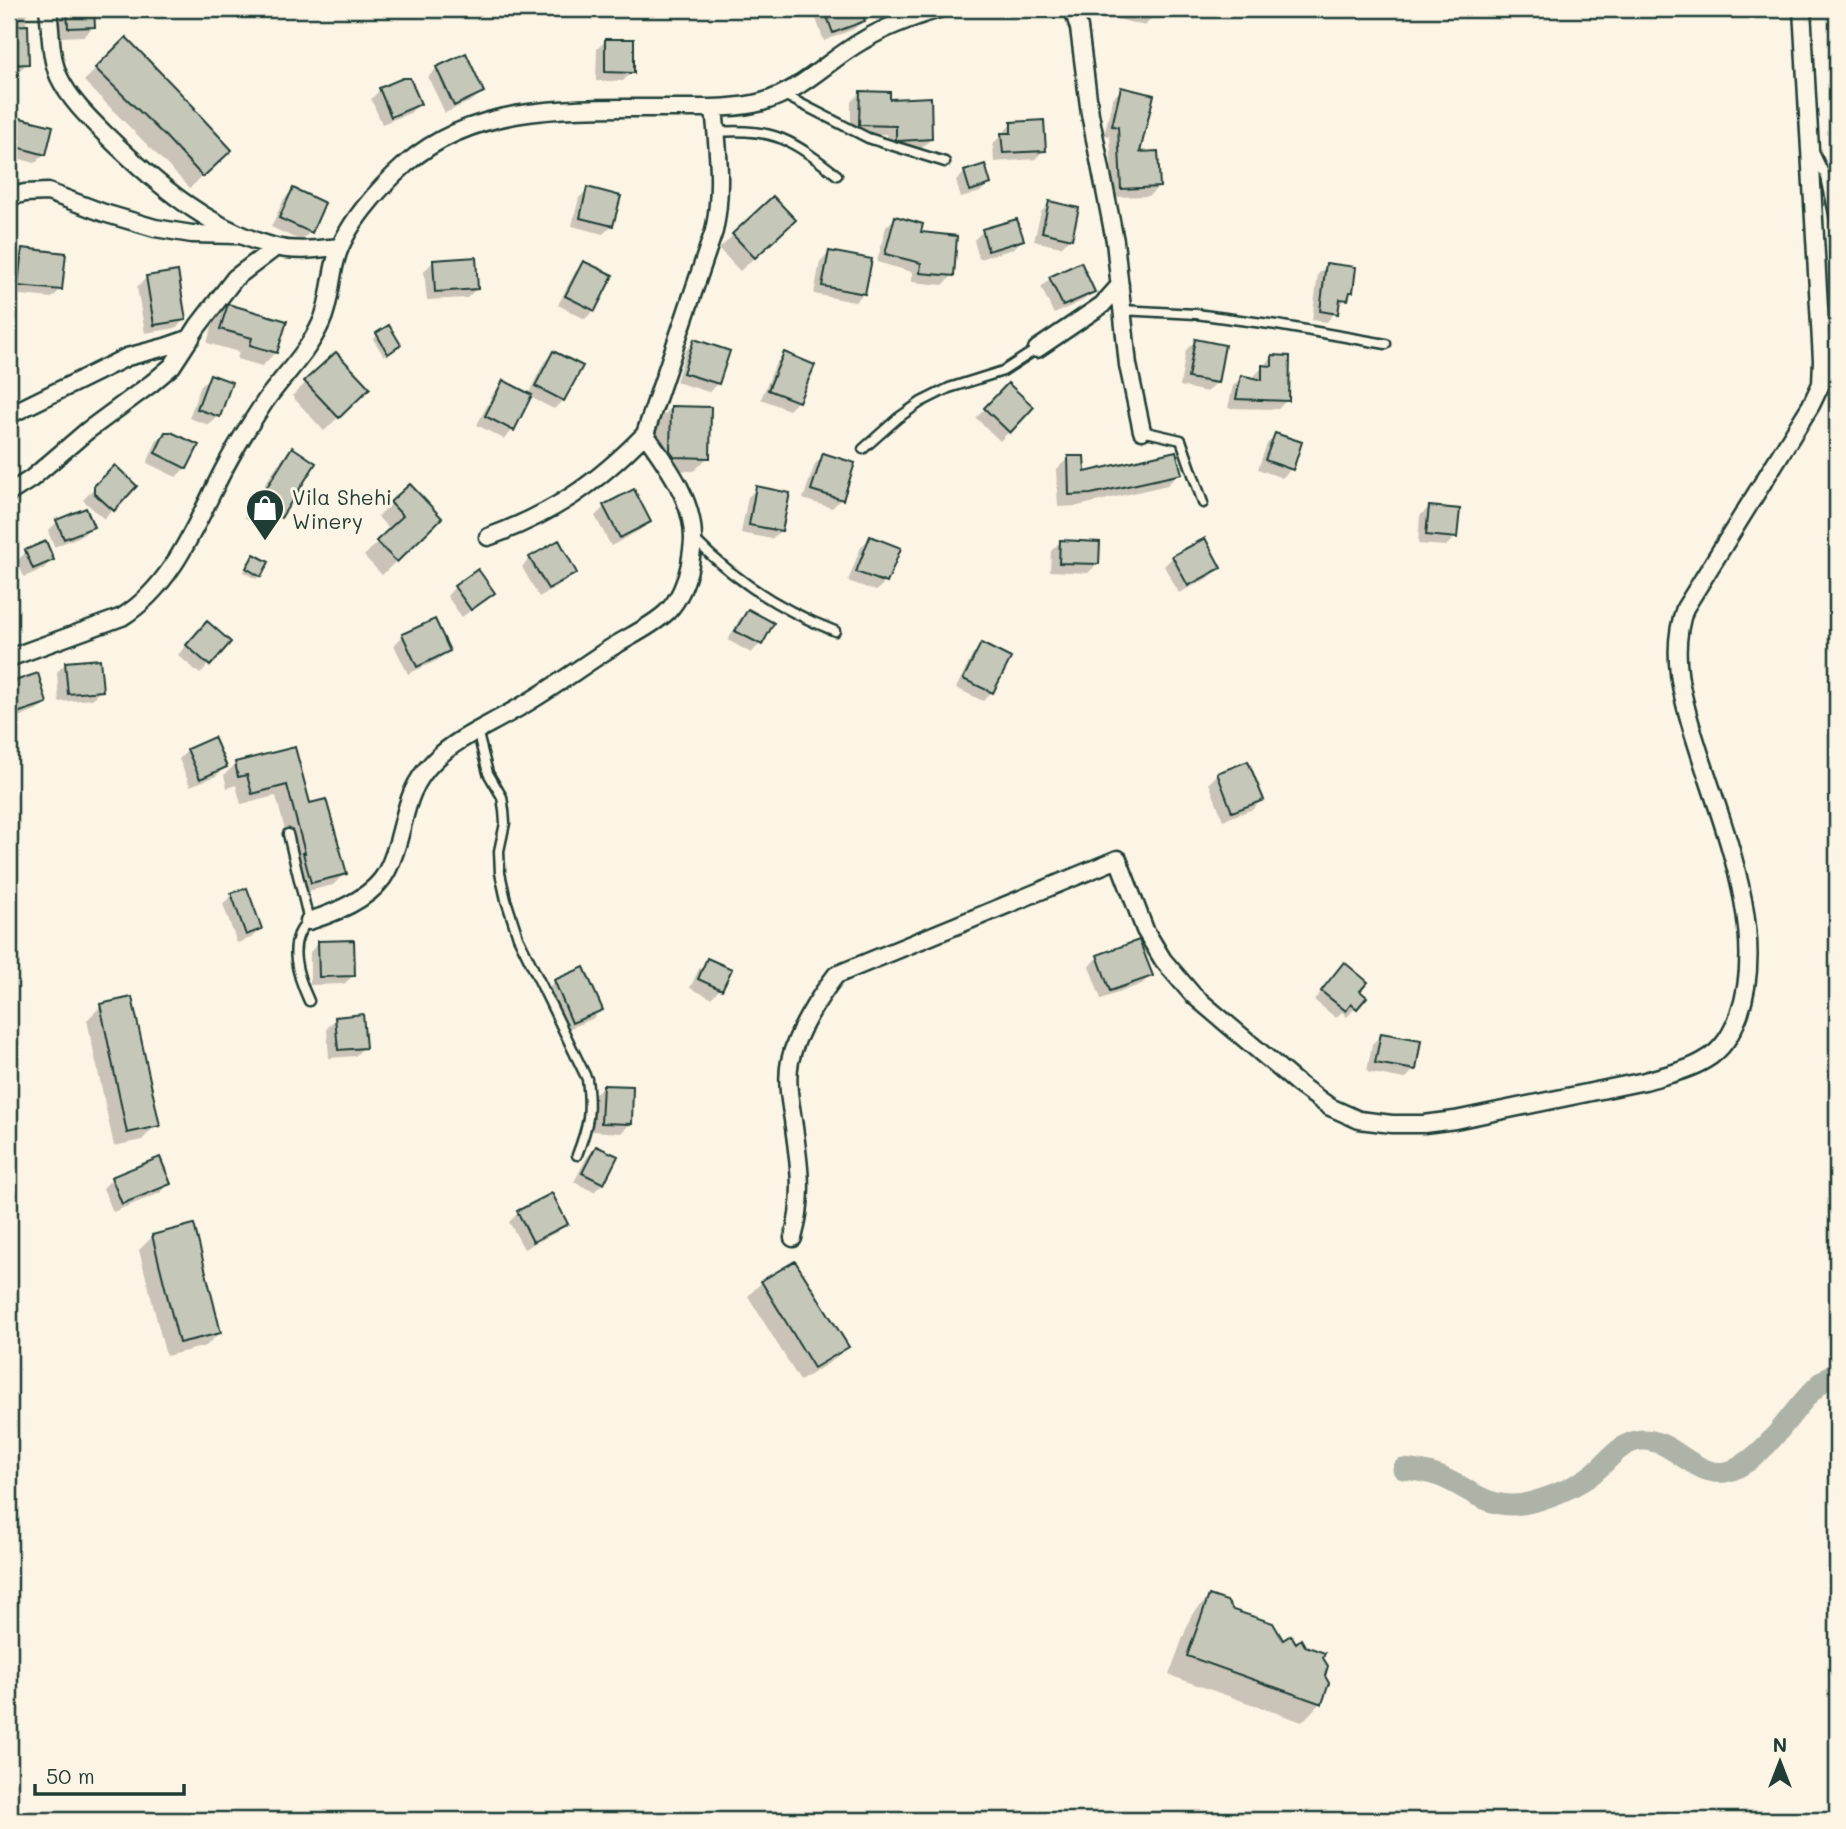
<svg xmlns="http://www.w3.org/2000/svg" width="1846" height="1829" font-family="Mali,sans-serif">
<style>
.shadow{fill:#0003}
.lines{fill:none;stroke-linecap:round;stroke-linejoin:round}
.canal{stroke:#aeb3a7;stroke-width:21}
.building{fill:#c5c7b9;stroke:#1f3d34;stroke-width:2}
.lane-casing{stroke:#1f3d34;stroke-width:13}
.street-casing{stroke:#1f3d34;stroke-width:21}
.lane{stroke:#fcf5e5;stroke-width:8}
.street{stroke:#fcf5e5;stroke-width:16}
.labels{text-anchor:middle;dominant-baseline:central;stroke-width:6;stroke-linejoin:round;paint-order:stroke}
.poi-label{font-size:21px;fill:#1f3d34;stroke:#fcf5e5;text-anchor:start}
</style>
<rect width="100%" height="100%" fill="#fcf5e5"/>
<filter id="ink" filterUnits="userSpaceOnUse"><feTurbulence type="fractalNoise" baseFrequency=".0143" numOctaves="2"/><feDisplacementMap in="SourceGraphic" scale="14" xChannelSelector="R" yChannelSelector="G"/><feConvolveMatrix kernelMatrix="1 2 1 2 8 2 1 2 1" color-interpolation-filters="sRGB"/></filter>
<g filter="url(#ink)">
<path class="shadow" d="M9,9h23l-6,6 1,48 -9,9h-9z
M58,9h34l1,18 -9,9 -25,1z
M817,9h42l4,11 -9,9 -30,12 -9,-25 3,-4z
M1108,9h51l-14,17 -39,-10z
M126,40l91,122 -27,26 -106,-107z
M606,40l26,32 -9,9h-27l1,-32z
M437,68l45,23 -9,9 -28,13 -17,-36z
M408,78l11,26 -9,9 -28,11 -11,-25 9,-9z
M1122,89l16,65 20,33 -9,9 -36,1 -3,-61 -6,-1 9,-37z
M860,93l28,8 43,38 -9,9 -33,1 -2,-15h-36v-32z
M17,119l27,35 -9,9 -26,-7v-29z
M1012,123l32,27 -9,9 -41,3 -1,-18z
M965,172l24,11 -9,9 -19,6 -5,-17z
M588,189l24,36 -9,9 -31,-8 7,-28z
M293,190l17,42 -9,9 -30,-14 13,-28z
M1050,203l20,35 -9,9 -27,-6 7,-29z
M895,218l23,16 34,42 -9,9 -31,-3v-10l-35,-10 9,-35z
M983,231l39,9 -9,9 -34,10 -5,-19z
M780,234l-40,37 -21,-22 14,-14z
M23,250l38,39 -9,9 -42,-4 4,-35z
M829,253l35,40 -9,9 -41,-8 6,-32z
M433,262l43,27 -9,9 -40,2 -3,-29z
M584,263l10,47 -9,9 -27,-14 17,-33z
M1327,265l24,26 -24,31 -15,-2 6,-46z
M146,278l39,41 -9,9 -31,5 -8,-46z
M1050,279l43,12 -9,9 -30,14 -13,-27z
M228,306l48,46 -14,14 -25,-7 2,-7 -32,-9 7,-23z
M388,328l11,17 -15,11 -11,-17z
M695,341l23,42 -9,9 -33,-10 10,-32z
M1195,341l21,42 -9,9 -27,-6 6,-36z
M553,353l10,47 -9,9 -24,-12 -17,33 -9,9 -27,-14 17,-33 9,-9 25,12 16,-33z
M336,354l18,48 -30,29 -32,-35z
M785,354l13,47 -9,9 -28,-11 15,-36z
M1273,357l14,43 -9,9 -50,-1 5,-22 9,-9 11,3 1,-4z
M210,376l8,40 -9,9 -20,-7 12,-33z
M1008,385l24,23 -32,33 -24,-23z
M671,408l37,49 -14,14 -34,-1 -3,-4v-44z
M166,431l30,15 -11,22 -9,9 -29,-14 10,-23z
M1276,435l15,34 -9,9 -24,-9 9,-25z
M292,450l-12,67 -14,14 -22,-14 34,-53z
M824,455l17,44 -9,9 -29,-9 12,-35z
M1068,458l15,16 97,-1 -13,12 -89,21 -20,1 -2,-37z
M115,467l20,19 -31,33 -21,-19z
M409,486l31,32 -58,57 -18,-19 26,-26 -12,-13z
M757,488l24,42 -9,9 -31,-6 7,-36z
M633,491l16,30 -9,9 -29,16 -16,-30 9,-9z
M1429,507l26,30 -9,9 -28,-2 2,-28z
M85,510l7,16 -9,9 -29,12 -6,-16 9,-9z
M870,538l28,11 -13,33 -9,9 -28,-10 13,-34z
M1060,542l37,22 -9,9 -38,-2 1,-20z
M26,552l26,8 -9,9 -19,8 -7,-16z
M254,556l6,19 -4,4 -13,-7z
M1173,557l46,11 -9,9 -31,16 -15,-27z
M530,558l45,14 -9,9 -27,16 -17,-30z
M455,587l38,6 -31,24 -15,-21z
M748,611l24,13 -12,20 -9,9 -23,-13 11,-20z
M434,621l13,30 -9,9 -30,14 -14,-29 9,-9z
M198,632l30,10 -28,32 -22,-19z
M982,645l27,14 -17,33 -9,9 -27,-13 17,-34z
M66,663l35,27 -9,9 -33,3 -2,-30z
M37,675l8,27 -9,9 -27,9v-35z
M294,749l14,56 37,68 -12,12 -34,8 -5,-29 -18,-68 -35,8 -5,-19 -9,3 -3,-13 12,-11z
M188,750l37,17 -9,9 -26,10 -11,-27z
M1218,774l44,26 -9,9 -30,11 -14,-37z
M246,890l14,39 -9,9 -14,5 -14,-39 9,-9z
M319,943l35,32 -10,9 -34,1v-33z
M1098,957l53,18 -9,9 -41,15 -12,-33z
M708,960l12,29 -9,9 -21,-10 9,-19z
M1336,974l29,23 -18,20 -5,-5 -6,6 -22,-18z
M555,981l46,29 -9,9 -29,12 -17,-41z
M101,1006l55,119 -14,15 -28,6 -27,-126z
M336,1019l28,28 -9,9 -26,2 -2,-30z
M1381,1035l33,35 -9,9 -38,-7 5,-28z
M603,1086l27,38 -9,9 -29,-2 2,-36z
M596,1148l7,35 -9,9 -20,-10 13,-25z
M112,1179l57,5 -9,9 -47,19 -10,-24z
M518,1213l48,10 -9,9 -33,17 -15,-27z
M153,1236l67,96 -14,14 -40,10 -27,-106z
M762,1282l84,65 -14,14 -32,20 -52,-85z
M1209,1597l111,106 -18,19 -133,-47 22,-59z"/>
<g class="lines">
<path class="canal" d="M1403,1469c12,1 24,3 36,7 29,11 48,34 84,28 21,-4 46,-14 64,-26 19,-12 30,-36 55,-38 34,-2 59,49 97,27 41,-23 58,-72 98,-96"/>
</g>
<path class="building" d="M67,9h27l1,18 -27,1z
M824,9h37l4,12 -32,12z
M28,25l1,39 -20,1v-39z
M126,37l69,71 -1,1 38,41 -29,27 -37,-40 -71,-69z
M605,39h29v34l-29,-1z
M466,53l18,39 -30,14 -18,-39z
M403,78h7l11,26 -30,13 -12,-29z
M1121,87l33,8 -14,57 18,-1 2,36 -39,2 -3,-62 -6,-1z
M860,91l30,1v7l41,-2 1,42 -33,2 -3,-1v-14l-37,-1z
M16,117l37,9 -7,29 -37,-10z
M1044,120l2,31 -43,2 -2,-20h10v-11z
M985,164l6,20 -21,7 -6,-20z
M587,187l34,9 -8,30 -33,-8z
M293,188l32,15 -13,30 -33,-15z
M773,196l23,24 -41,38 -23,-24z
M1049,201l30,7 -7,31 -30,-7z
M895,216l28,8 -2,8 36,4 -3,40 -34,-3 1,-10 -36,-9z
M1017,219l7,21 -36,11 -6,-22z
M22,248l44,5 -4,37 -44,-4z
M829,251l43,8 -7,35 -43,-8z
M476,257l2,32 -43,3 -2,-32z
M583,261l30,14 -18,36 -30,-15z
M1081,262l14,30 -32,14 -14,-29z
M1326,263l30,4 -3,25h-3l-2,8 -8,-1 -2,15 -18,-3z
M178,271l8,49 -32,5 -8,-49z
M228,304l59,17 -10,32 -27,-8 2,-7 -32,-9z
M389,325l12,20 -13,9 -12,-21z
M694,339l36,12 -11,33 -36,-11z
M1195,339l30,6 -7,38 -30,-5z
M553,351l30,15 -19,35 -29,-15z
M336,352l34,36 -31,30 -35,-37z
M784,352l31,13 -16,37 -31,-12z
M1272,355l18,1 -1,45 -53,-2 5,-24 21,5v-15l10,1z
M210,374l22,8 -12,35 -23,-8z
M503,380l29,15 -18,36 -29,-15z
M1008,383l26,24 -24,26 -26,-25z
M671,406l40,1 -1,51 -36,-1 -4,-6z
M165,432h6l28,13 -12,24 -32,-16z
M1275,433l27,9 -9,28 -28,-10z
M292,447l24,16 -35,55 -24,-15z
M1176,451l6,23 -91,20 -22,1 -1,-39h16l1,16z
M823,453l32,10 -12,37 -32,-10z
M115,465l22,21 -23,25 -20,-18v-7z
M410,484l32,34 -45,44 -21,-21 27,-25 -13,-14z
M756,486l34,7 -8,38 -33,-6z
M634,489l17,33 -31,16 -17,-33z
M1429,506l31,3 -3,29 -31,-3z
M86,508l8,19 -30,12 -8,-19z
M870,536l31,12 -14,35 -31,-11z
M1205,538l16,30 -33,18 -16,-30z
M559,540l18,33 -29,16 -19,-32z
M1060,540l40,2 -1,22 -40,-1z
M46,541l8,19 -21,9 -8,-19z
M254,554l15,8 -8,15 -15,-9z
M478,569l17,24 -24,17 -17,-24z
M748,609l26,14 -12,22 -27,-14z
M435,619l15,32 -33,16 -15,-33z
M207,621l24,21 -21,24 -24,-21z
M981,643l30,15 -18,35 -30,-14z
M100,659l3,32 -35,3 -3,-32z
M38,673l9,30 -30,10 -8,-30z
M214,737l13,30 -27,12 -13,-30z
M295,747l15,56 16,-4 21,75 -36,9 -8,-30h2l-18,-68 -35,9 -5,-19 -9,2 -3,-15z
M1248,761l16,39 -32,12 -15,-39z
M247,888l15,41 -16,6 -15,-42z
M354,940l1,36 -36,1 -1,-36z
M1139,940l14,36 -43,15 -13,-36z
M707,958l25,11 -10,21 -24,-11z
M1344,962l24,20 -8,9 7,6 -10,12 -6,-5 -5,7 -25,-20z
M584,967l19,43 -31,13 -18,-43z
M132,997l28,129 -33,7 -27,-129z
M363,1014l3,34 -28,2 -3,-33z
M1381,1033l40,7 -5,30 -41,-7z
M603,1085l30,1 -1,38 -31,-1z
M596,1146l22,10 -14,28 -22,-11z
M160,1157l11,27 -49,20 -11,-27z
M552,1193l16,31 -35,18 -16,-31z
M194,1224l27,109 -42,10 -27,-108z
M795,1261l54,86 -35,21 -53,-87z
M1209,1595l18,6 6,9 40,13 10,17 8,-5 5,8 5,-4 4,7 20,7 -2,5 5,8 -3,10 4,7 -7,21 -135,-48z"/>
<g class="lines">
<defs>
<path id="lane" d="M782,94l86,44 77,24
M716,132c59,-5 77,9 121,43
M1815,154l11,23 11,51
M1121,310l75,4 81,11 109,19
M1142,431l39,9 22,63
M863,449l35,-31 23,-16 28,-14 54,-17 34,-22
M693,538c41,42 87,72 142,93
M477,730l11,43 14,24 2,13 1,13 -6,28 1,22 6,27 12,37 69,142c4,33 2,45 -10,76
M288,834l21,87c-24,20 -11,56 0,80"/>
<path id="street" d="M48,9c3,22 2,48 11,68 11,23 30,41 48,59 48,47 101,93 168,111 21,5 43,2 64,0
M1073,9l6,19 11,86 25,127 13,124 14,66
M9,197l16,-4 23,-1 56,21 51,15 37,6 45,1
M1037,349l65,-44 18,-20
M9,415l118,-58 38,-10 26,-9
M9,493l22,-14 56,-48 65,-48 20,-17 26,-40 37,-48 41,-31
M488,537c66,-24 108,-53 157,-103
M9,658l113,-41c53,-33 75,-97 103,-150 12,-23 27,-46 41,-67 19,-26 42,-48 55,-77 9,-19 9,-41 14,-60 8,-36 44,-75 71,-99 74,-65 180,-55 272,-56 27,0 58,1 84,-6 41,-12 65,-41 100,-61 23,-14 51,-24 77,-32
M309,921c26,-8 65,-24 78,-50 21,-41 12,-76 48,-111 21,-21 50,-33 76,-48 34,-18 65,-42 98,-63 19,-12 42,-22 58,-37 12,-12 20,-31 23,-48 1,-8 3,-17 3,-26 0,-39 -27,-74 -48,-104l69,-203c9,-41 4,-81 0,-123
M793,1238c12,-42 6,-75 0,-118 -3,-19 -7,-40 -3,-59 6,-28 29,-64 46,-86l282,-116 27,71 18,30 30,35 105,89 32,23 29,13 33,4h32l31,-4 190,-39c20,-6 42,-10 60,-21 18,-10 27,-27 34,-45 30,-84 -18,-192 -43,-273 -14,-44 -27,-90 -11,-134l126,-203 10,-21 1,-24 -20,-351"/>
</defs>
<use href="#lane" class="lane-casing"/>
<use href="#street" class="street-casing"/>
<use href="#lane" class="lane"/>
<use href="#street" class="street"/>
</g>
</g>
<defs>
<symbol id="shop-pin" viewBox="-11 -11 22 30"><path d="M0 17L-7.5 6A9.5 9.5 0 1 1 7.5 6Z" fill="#1f3d34" stroke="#fcf5e5"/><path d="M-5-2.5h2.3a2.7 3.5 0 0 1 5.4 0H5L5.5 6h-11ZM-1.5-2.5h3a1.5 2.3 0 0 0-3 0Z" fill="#fff"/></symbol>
</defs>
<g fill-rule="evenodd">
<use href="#shop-pin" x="243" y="486" width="44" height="60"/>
</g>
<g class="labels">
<g class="poi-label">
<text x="292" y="496">Vila Shehi<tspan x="292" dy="24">Winery</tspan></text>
</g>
</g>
<rect width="1846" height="1829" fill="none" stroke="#fcf5e5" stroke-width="35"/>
<rect x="18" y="18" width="1811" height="1794" fill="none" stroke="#1f3d34" stroke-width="2.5" filter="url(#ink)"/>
<g transform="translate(1780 1762)" stroke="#fcf5e5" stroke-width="5" paint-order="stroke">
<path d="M0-5L12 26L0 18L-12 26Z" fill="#1f3d34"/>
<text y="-10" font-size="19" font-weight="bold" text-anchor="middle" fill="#1f3d34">N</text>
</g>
<path d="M35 1784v10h149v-10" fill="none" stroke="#1f3d34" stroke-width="3.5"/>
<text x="46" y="1784" font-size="21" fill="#1f3d34" stroke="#fcf5e5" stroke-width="5" paint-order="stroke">50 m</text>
</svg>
